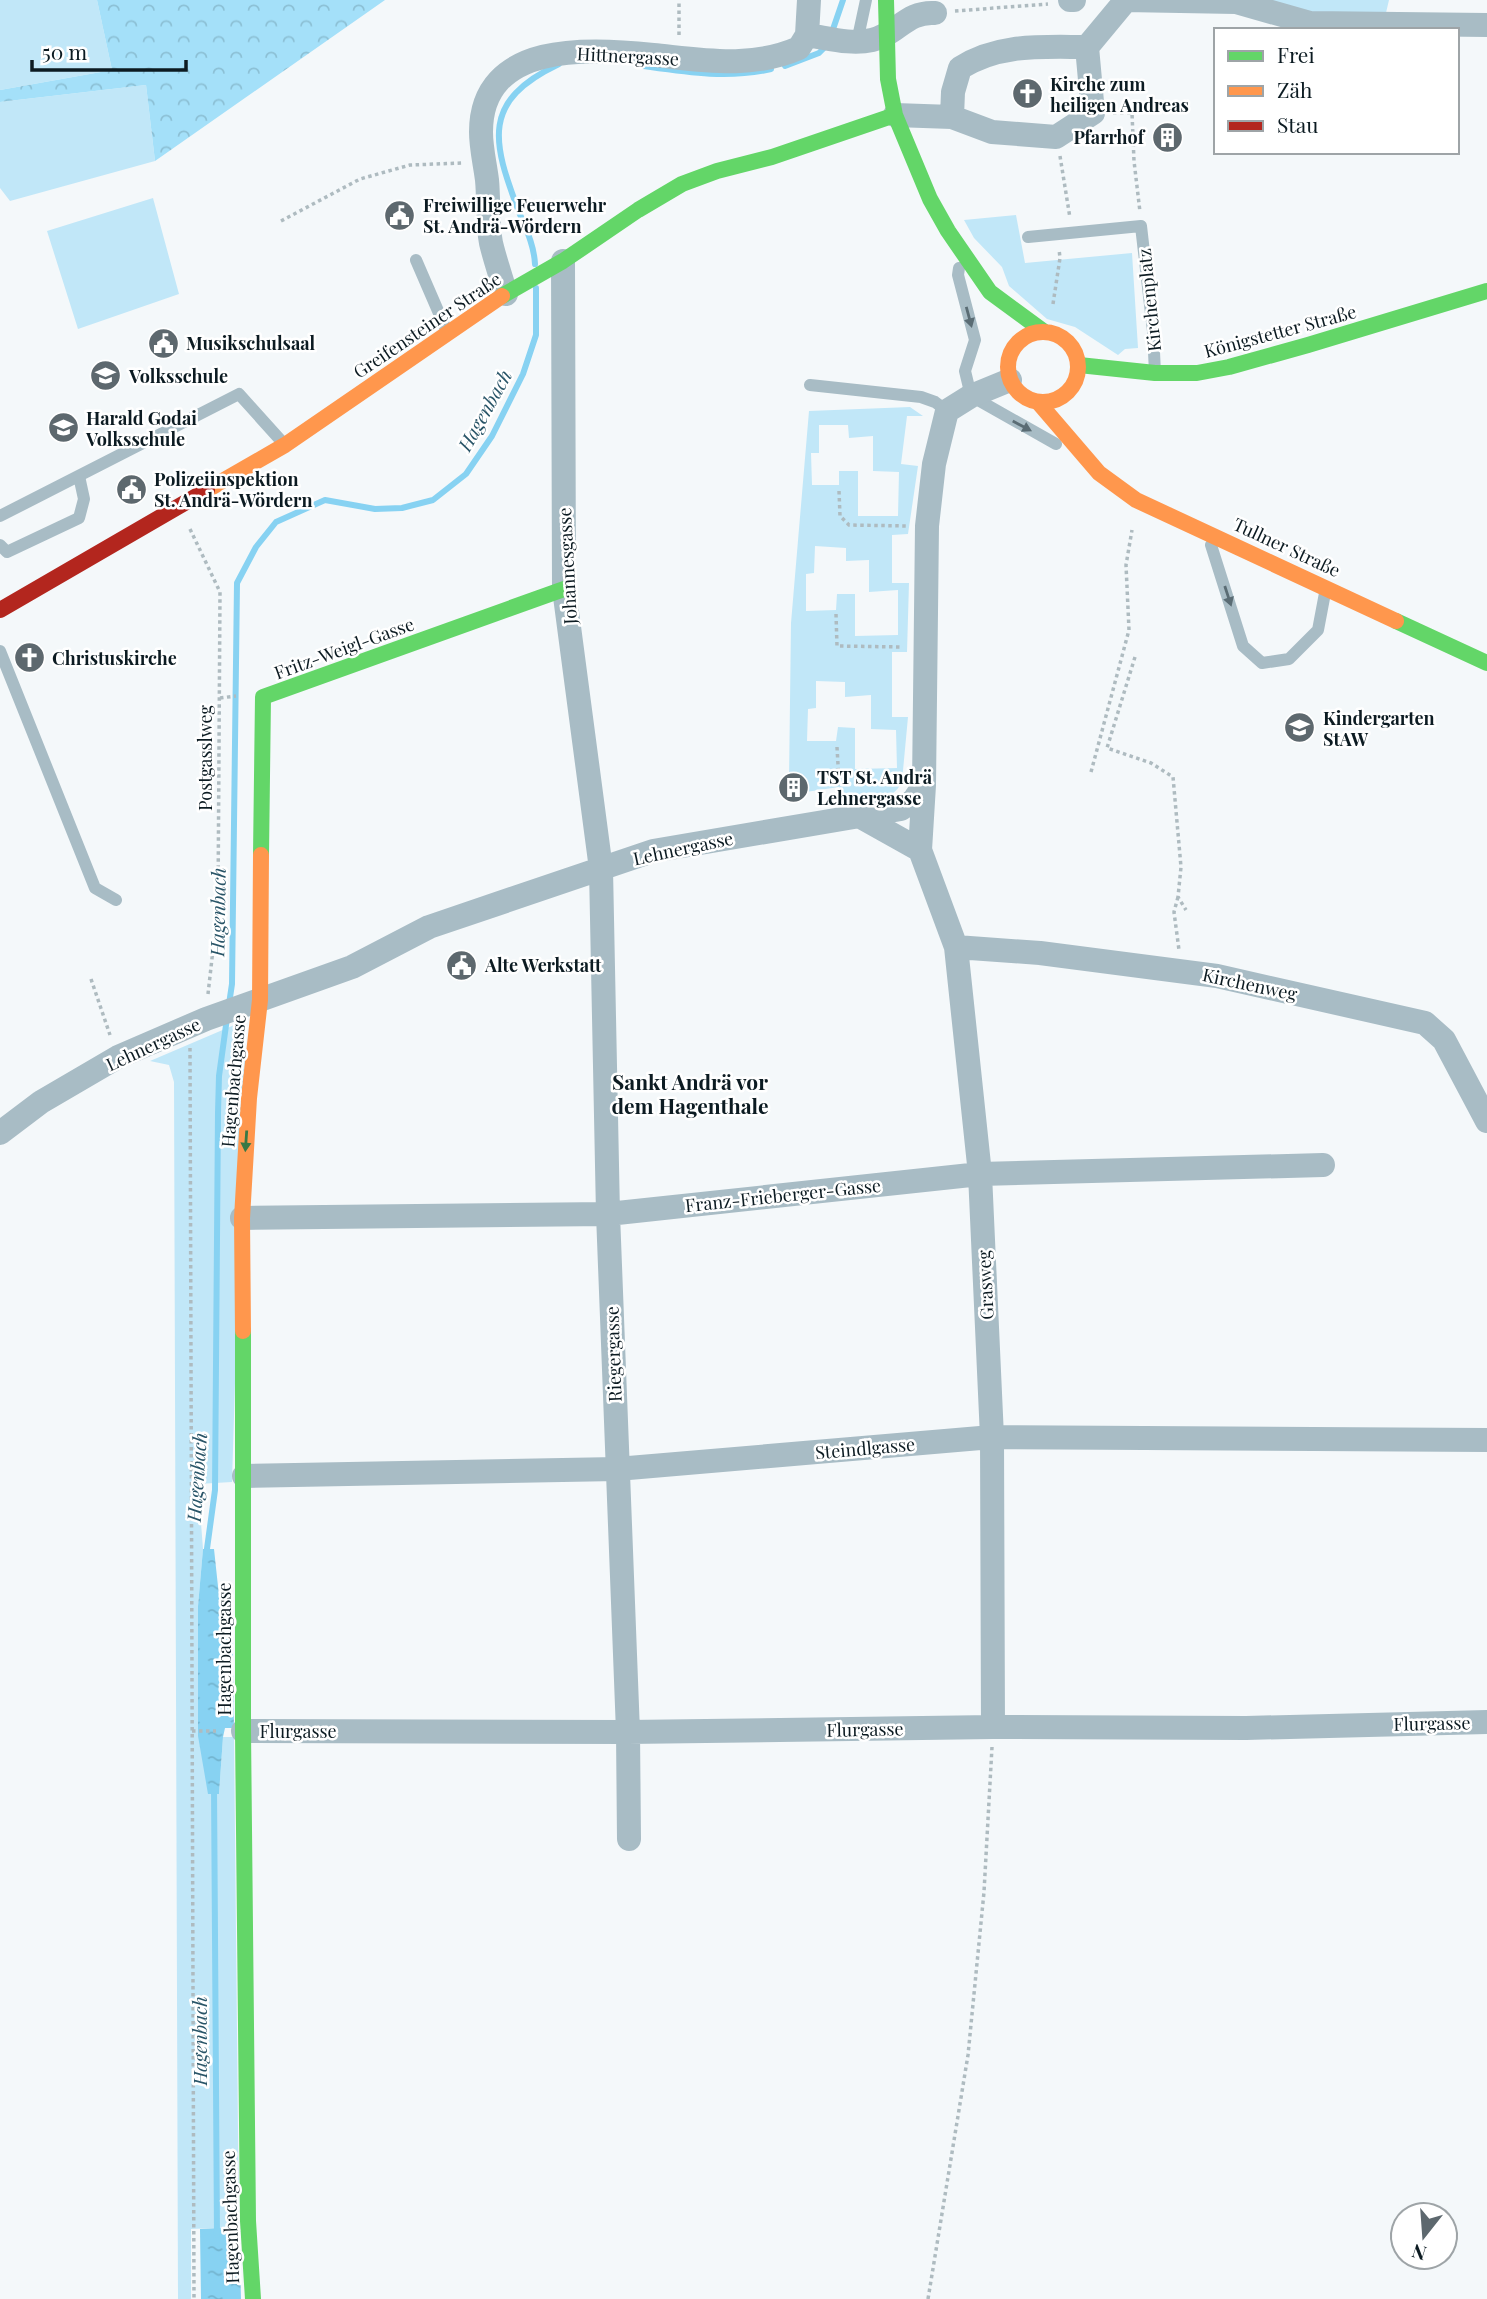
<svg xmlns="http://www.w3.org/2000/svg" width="1487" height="2299" font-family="'Playfair Display',serif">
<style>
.green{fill:#c1e7f8;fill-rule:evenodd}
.forest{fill:url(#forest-crowns)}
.water{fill:url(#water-ripples)}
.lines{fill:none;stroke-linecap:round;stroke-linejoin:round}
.stream{stroke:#87d2f2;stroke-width:6}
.path{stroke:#aebbc0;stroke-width:3.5;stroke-dasharray:3.5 3.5;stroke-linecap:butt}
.lane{stroke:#a8bcc5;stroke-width:12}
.street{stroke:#a8bcc5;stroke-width:24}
.fast{stroke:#63d668;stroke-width:16}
.slow{stroke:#ff974d;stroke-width:16}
.jam{stroke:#b3261e;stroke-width:16}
.oneway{fill:#5a6c74}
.oneway2{fill:#387845}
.labels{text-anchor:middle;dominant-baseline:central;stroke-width:5;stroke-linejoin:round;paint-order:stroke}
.street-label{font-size:18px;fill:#0c1b22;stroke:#fff}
.poi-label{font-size:18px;font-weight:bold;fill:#0c1b22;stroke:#fff;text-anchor:start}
.water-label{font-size:19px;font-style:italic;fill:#295568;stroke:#fff}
.quarter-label{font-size:21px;font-weight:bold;fill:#0c1b22;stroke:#fff}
</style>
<defs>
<pattern id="forest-crowns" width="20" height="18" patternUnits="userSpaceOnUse" patternTransform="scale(1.75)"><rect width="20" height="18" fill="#a4e0f9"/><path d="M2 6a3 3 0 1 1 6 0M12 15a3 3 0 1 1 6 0" fill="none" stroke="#8cc0d5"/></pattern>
<pattern id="water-ripples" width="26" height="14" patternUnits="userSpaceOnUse" patternTransform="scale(1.75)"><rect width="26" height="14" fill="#87d2f2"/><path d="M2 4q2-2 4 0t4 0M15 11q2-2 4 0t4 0" fill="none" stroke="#73b4cf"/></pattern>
</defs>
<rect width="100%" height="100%" fill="#f4f8fa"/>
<path class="green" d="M0,0h97l15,70 -112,20z
M1269,0h120l-4,17 -72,-4z
M146,85l9,76 -145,40 -10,-13v-86z
M153,198l26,96 -101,35 -31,-98z
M1016,215l9,48 107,-10 6,95 -13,1 -7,6 -43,-28 -28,-8 -38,-33 -7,-19 -28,-29 -10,-18z
M910,407l13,9h-16l-6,48 17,2 -10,68 -16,1v48h17l-2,69h-15v65h16l-6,64c-8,22 -40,22 -62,20l-1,-14 -40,6 -2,-13 -8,1 2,-158 18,-212zM819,425h29l1,13 24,-2v35l26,1 -1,44h-40v-45h-19v14h-27l-1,-32h8zM815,546l31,2v13l23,-1v32l29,-2v45l-43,1v-42h-18l-1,16 -30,1v-37l8,-1zM816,681l29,1v15l26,-2v34l25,1 1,38 -42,1v-41l-17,-1 -2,14h-29l1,-32 8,-1z
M246,1020l-14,462 -34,2 5,65 -5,57 11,188h10l4,-57h11l5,490 -48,2v70h-13l-4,-1217 -5,-17 -19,-4z"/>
<path class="forest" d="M97,0h288l-230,161 -9,-76 -146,17v-12l112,-20z"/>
<path class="water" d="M203,1549h11l6,56h12l2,123h-9l-2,9 -4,57h-11l-10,-58v-130z
M239,2227l2,72h-40l-1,-70z"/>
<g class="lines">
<path class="stream" d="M831,35l12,-35
M643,66c42,6 85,13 128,3
M785,66l34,-13 8,-8
M535,264c-1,-19 -9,-35 -16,-52 -27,-71 -38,-111 40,-148
M229,1004l3,-20 5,-401 19,-36 20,-25 49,-22 50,9 27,-1 31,-8 33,-26 26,-38 31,-62 13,-39v-47
M206,1556l9,-66 3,-377 1,-37 8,-58
M214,1787l3,448"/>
<path class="path" d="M955,11l93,-7
M679,35v-35
M1113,113h19l2,48 6,51
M1060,156l10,62
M281,221l79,-42 50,-14 52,-2
M1053,304l7,-46 -1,-9
M839,491l1,25 9,9 58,1
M190,529l30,63 -2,313 -10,89
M836,614l1,32 66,1
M1135,657l-28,91 44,15 22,14 8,90 -3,30 8,13
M220,698l16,-2
M837,747l3,52
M1091,772l38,-142 -3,-65 6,-35
M1178,897l-4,15 5,38
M91,979l19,56
M190,1048l4,1251
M192,1731h24
M928,2299l40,-244 16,-163 8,-145"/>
<path class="lane" d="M857,42l9,-42
M1028,237l113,-11 12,105 2,42
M416,260l32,74
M959,268l-1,7 17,65 -10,31 6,25 85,48
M810,385l111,12 14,5 12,9
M0,516l239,-122 45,50
M0,545l7,7 72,-34 5,-19 -5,-23
M1211,545l32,101 19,17 27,-4 29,-29 7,-37
M0,651l95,237 21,12"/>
<path class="street" d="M1070,0h4
M1125,0l111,2 74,21 177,2
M807,35c21,3 44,10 65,5 26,-6 34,-29 63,-27
M895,115l57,2 40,15 64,5 37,-24 -6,-66 39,-47
M952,117l1,-25 7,-24c39,-25 83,-21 127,-21
M563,261l1,328 37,280 7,345 20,518 1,107
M506,294c-5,-17 -11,-34 -15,-51 -4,-20 -2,-43 -4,-63 -2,-16 -6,-32 -6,-48 0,-91 109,-84 172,-77 50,5 98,14 146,-7l8,-13 2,-35
M924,785l-4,65 36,97 24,227 12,263 1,290
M861,817l59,33
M956,947l84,6 177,23 208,47 19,17 43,81
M0,1133l41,-31 77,-45 88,-38 146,-52 77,-40 224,-76 248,-42 13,-9 10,-15 3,-259 7,-62 13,-53 24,-15 39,-16
M242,1218l366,-4 372,-40 343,-9
M244,1476l373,-7 375,-32 495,3
M243,1731l385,1 365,-5 253,1 241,-6"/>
<path class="fast" d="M886,0l2,79 7,36 35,84 18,32 42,61 53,39
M502,296l61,-35 75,-51 44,-26 35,-13 55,-14 123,-42
M1079,365l76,8h42l32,-6 79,-22 179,-54
M1396,621l91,42
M261,855l2,-158 301,-108
M243,1331v400l5,490 5,78"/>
<path class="slow" d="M1008 367a35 35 0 1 1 70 0a35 35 0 1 1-70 0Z
M1038,402l61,71 37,27 260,121
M207,490l78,-45 217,-149
M243,1331l-1,-113 7,-120 11,-98 1,-145"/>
<path class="jam" d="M0,610l207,-120"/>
</g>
<defs><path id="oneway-solid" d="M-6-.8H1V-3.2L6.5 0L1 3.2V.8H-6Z" transform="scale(1.75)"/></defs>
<g class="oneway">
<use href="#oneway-solid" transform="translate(969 317) rotate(75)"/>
<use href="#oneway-solid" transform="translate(1022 426) rotate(28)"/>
<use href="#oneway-solid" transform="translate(1228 596) rotate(72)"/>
</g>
<use class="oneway2" href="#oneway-solid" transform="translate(246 1141) rotate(94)"/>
<defs>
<symbol id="church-disc" viewBox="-11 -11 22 22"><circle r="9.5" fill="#5d686e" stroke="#fff"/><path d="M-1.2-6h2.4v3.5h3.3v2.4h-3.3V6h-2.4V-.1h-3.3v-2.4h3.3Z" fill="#fff"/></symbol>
<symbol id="building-disc" viewBox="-11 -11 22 22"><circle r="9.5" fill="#5d686e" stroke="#fff"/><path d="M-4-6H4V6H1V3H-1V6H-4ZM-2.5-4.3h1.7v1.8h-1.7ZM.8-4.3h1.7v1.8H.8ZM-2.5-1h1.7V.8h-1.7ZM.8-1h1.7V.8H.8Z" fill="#fff"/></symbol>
<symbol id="civic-disc" viewBox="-11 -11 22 22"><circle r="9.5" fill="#5d686e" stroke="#fff"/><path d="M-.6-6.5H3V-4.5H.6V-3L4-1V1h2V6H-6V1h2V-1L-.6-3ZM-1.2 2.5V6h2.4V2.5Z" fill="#fff"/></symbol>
<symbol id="school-disc" viewBox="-11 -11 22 22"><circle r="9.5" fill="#5d686e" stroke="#fff"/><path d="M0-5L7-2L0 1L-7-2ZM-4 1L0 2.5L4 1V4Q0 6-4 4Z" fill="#fff"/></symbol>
</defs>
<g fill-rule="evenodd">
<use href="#church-disc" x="1010" y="76" width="35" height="35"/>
<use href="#building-disc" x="1150" y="120" width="35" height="35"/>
<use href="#civic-disc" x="382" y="198" width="35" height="35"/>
<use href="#civic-disc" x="146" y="326" width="35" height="35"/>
<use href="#school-disc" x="88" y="358" width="35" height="35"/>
<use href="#school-disc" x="46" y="410" width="35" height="35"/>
<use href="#civic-disc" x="114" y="472" width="35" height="35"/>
<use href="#church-disc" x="12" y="640" width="35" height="35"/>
<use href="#school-disc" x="1282" y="710" width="35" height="35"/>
<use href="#building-disc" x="776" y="770" width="35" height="35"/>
<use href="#civic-disc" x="444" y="948" width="35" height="35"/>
</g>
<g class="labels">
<g class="street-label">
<text transform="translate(628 56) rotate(3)">Hittnergasse</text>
<text transform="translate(1149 300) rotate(-96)">Kirchenplatz</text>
<text transform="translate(427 325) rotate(-34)">Greifensteiner Straße</text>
<text transform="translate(1280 331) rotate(-15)">Königstetter Straße</text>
<text transform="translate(1287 547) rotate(25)">Tullner Straße</text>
<text transform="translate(567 566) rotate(-93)">Johannesgasse</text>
<text transform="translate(344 648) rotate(-20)">Fritz-Weigl-Gasse</text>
<text transform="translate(205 758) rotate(-90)">Postgasslweg</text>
<text transform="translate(683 848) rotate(-12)">Lehnergasse</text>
<text transform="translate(1250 984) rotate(12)">Kirchenweg</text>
<text transform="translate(153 1044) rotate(-25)">Lehnergasse</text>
<text transform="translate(233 1081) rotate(-85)">Hagenbachgasse</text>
<text transform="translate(783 1195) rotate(-6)">Franz-Frieberger-Gasse</text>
<text transform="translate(985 1285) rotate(-93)">Grasweg</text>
<text transform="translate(613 1354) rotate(-92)">Riegergasse</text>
<text transform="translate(865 1448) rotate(-5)">Steindlgasse</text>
<text transform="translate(224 1649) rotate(-90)">Hagenbachgasse</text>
<text transform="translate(1432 1723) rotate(-1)">Flurgasse</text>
<text transform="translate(865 1729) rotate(-1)">Flurgasse</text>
<text x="298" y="1731">Flurgasse</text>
<text transform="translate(230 2217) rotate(-92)">Hagenbachgasse</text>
</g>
<g class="poi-label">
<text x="1050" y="84">Kirche zum<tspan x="1050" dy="21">heiligen Andreas</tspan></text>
<text x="1144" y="137" text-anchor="end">Pfarrhof</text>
<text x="423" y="205">Freiwillige Feuerwehr<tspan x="423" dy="21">St. Andrä-Wördern</tspan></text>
<text x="186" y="343">Musikschulsaal</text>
<text x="129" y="376">Volksschule</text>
<text x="86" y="418">Harald Godai<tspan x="86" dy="21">Volksschule</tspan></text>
<text x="154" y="479">Polizeiinspektion<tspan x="154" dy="21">St. Andrä-Wördern</tspan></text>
<text x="52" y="658">Christuskirche</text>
<text x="1323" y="718">Kindergarten<tspan x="1323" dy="21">StAW</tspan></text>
<text x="817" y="777">TST St. Andrä<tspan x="817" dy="21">Lehnergasse</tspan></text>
<text x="485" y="965">Alte Werkstatt</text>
</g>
<g class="water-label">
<text transform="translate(484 410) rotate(-61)">Hagenbach</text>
<text transform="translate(217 912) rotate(-89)">Hagenbach</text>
<text transform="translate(196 1477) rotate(-86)">Hagenbach</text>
<text transform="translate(199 2041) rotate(-90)">Hagenbach</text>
</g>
<g class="quarter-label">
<text x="690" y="1081">Sankt Andrä vor<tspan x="690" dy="24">dem Hagenthale</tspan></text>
</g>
</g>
<rect x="1214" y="28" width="245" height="126" fill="#ffffff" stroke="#9ea4a7" stroke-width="2"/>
<rect x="1228" y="51" width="35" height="10" fill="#63d668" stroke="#9ea4a7" stroke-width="2"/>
<text x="1277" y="63" font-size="21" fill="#0c1b22">Frei</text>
<rect x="1228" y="86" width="35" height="10" fill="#ff974d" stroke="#9ea4a7" stroke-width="2"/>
<text x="1277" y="98" font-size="21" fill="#0c1b22">Zäh</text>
<rect x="1228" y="121" width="35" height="10" fill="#b3261e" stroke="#9ea4a7" stroke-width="2"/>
<text x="1277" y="133" font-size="21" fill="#0c1b22">Stau</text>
<g transform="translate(1424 2236) rotate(197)"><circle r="33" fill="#ffffff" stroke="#9ea4a7" stroke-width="2"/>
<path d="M0-5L12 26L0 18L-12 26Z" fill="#5d686e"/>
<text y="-10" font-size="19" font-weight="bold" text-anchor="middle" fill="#0c1b22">N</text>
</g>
<path d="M32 60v10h154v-10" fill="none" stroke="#0c1b22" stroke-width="3.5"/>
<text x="42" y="60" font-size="21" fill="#0c1b22" stroke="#ffffff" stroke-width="5" paint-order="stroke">50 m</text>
</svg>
